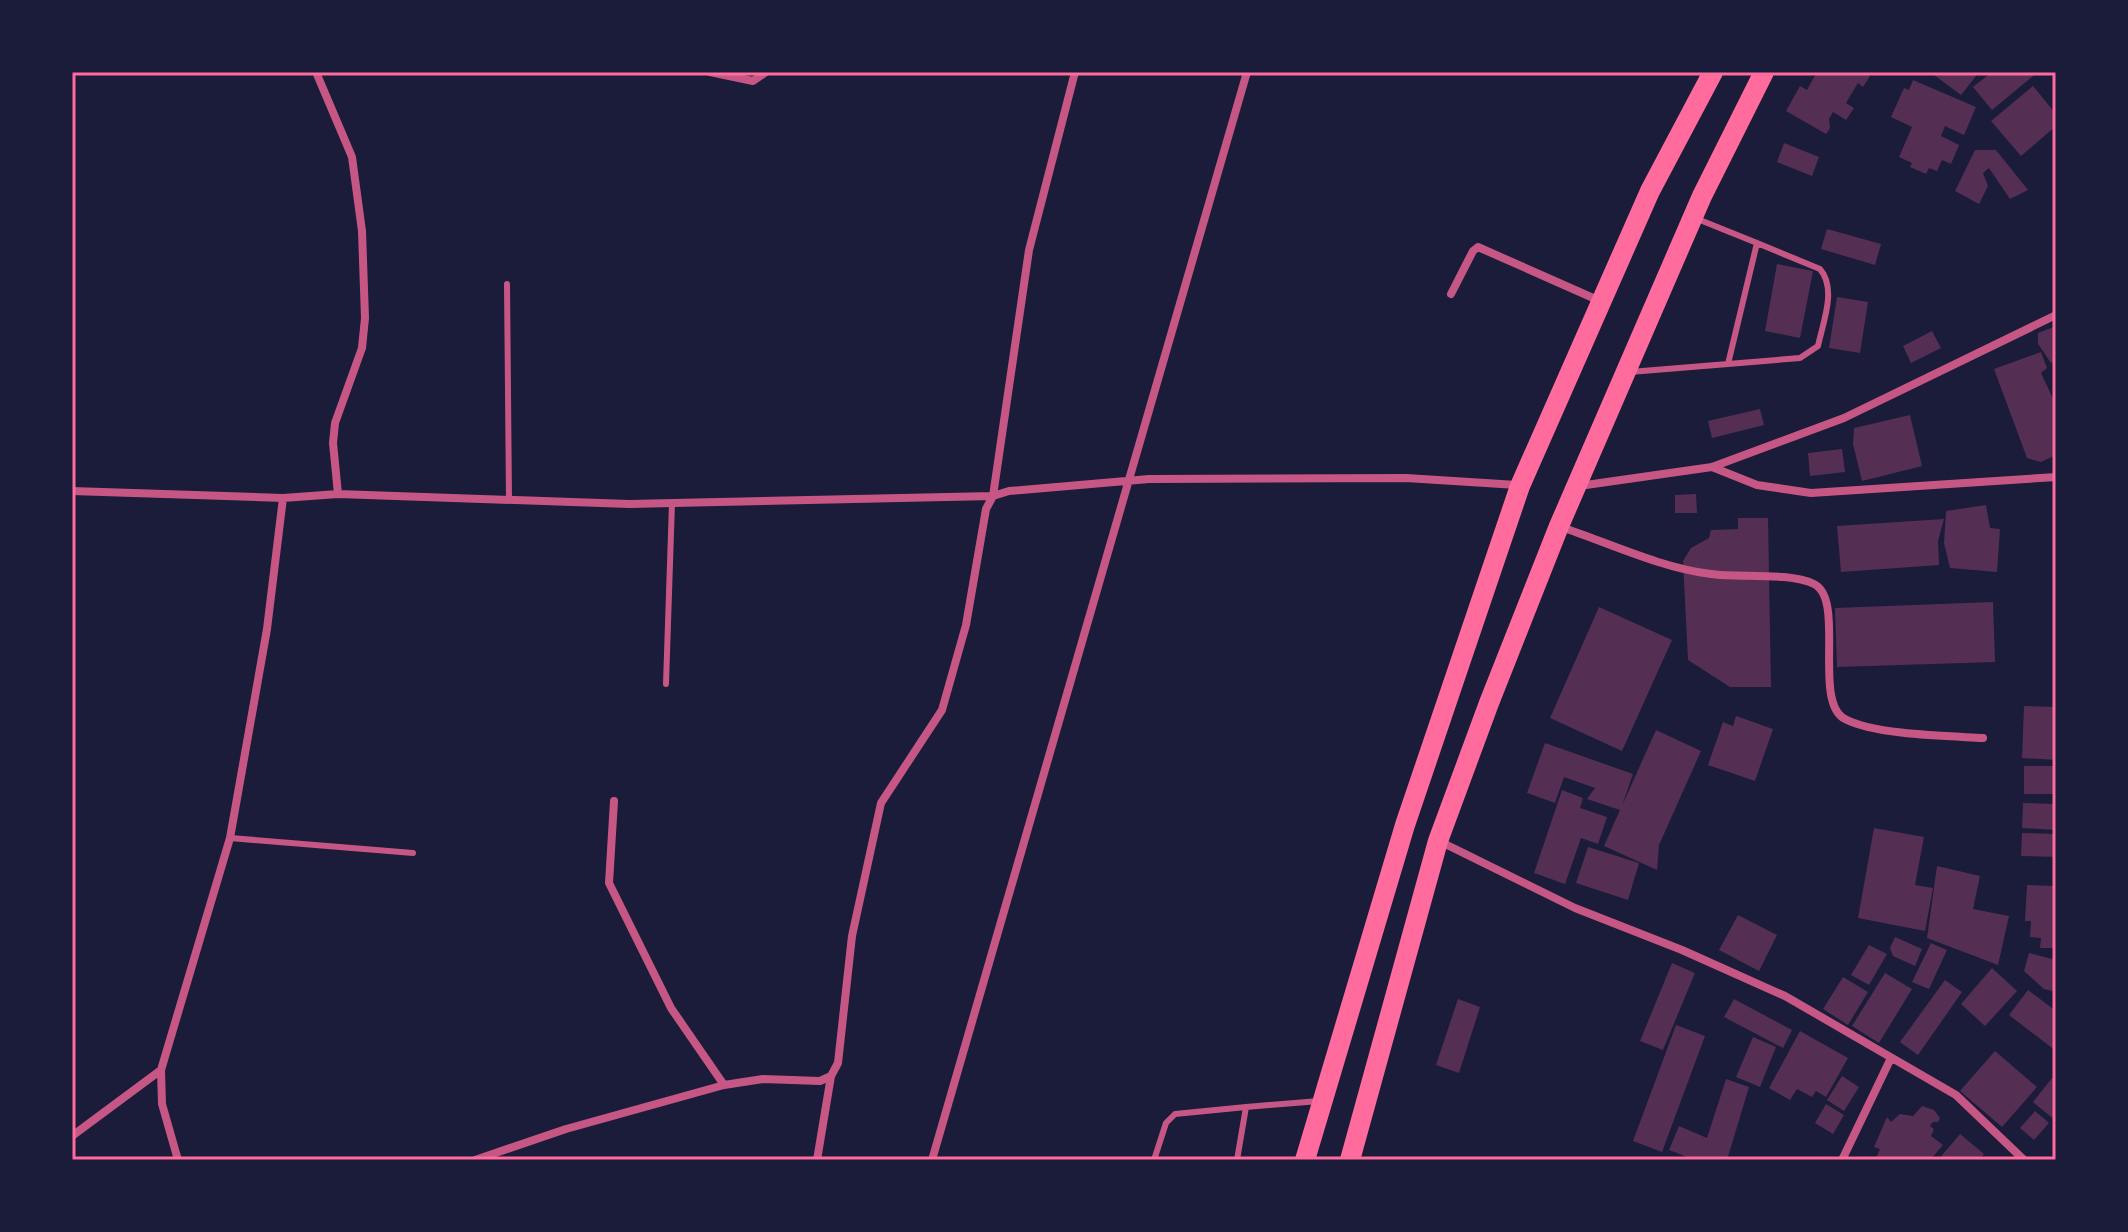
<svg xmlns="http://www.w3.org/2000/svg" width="2128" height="1232" font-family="Signika,sans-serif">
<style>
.building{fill:#542f53}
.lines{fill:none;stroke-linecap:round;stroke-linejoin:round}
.service{stroke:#c65784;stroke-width:6}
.minor{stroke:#c65784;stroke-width:8}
.primary{stroke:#ff6b9d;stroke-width:20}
.neatline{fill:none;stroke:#ff6b9d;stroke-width:3}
</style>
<rect width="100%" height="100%" fill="#1b1b3a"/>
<path class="building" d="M1817,72h47l6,4 -7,11 -5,-4 -12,20 8,5 -8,12 -13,-8 -4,7 1,9 -4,6 -40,-23 14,-25 7,4z
M1930,72h41l5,4 -15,19z
M1992,72h46l-46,38 -19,-23z
M1913,80l63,27 -12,28 -19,-9 -4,10 18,9 -8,19 -9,-4 -5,11 -8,-3 -3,6 -16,-7 2,-4 -13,-6 13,-30 -21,-10 13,-29 5,2z
M2033,86l23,28v12l-35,30 -30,-35z
M1784,143l35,14 -7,19 -35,-14z
M1975,150h21l32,40 -18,9 -21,-31 -6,5 5,13 -9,18 -24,-13z
M1827,229l54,15 -6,21 -54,-16z
M1777,264l36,7 -13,67 -35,-7z
M1837,297l31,5 -8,51 -31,-5z
M2056,326v35l-5,2 -13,-19v-11z
M1932,331l9,17 -30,15 -8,-17z
M2041,352l6,16 -6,5 15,32v50l-15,7 -14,-4 -33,-89z
M1760,409l4,16 -52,13 -4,-17z
M1910,415l12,51 -60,15 -9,-37 1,-16z
M1842,449l3,23 -35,4 -2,-23z
M1696,494l1,19h-22v-18z
M1986,505l4,23 10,1 -3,43 -47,-4 -6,-25 2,-32z
M1738,518h30l3,169h-41l-42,-27 -5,-99 8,-13 18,-10 2,-8 27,-1z
M1944,519l-6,22 1,24 -98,7 -4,-46z
M1993,602l2,60 -158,5 -2,-59z
M1599,607l73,33 -50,111 -72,-33z
M2024,706l32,1v53l-34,-2z
M1736,716l37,13 -18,52 -47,-16 15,-43 10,4z
M1656,730l45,21 -42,94 -2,25 -53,-24 16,-36 -33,-11 8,-11 -31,-11 -9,26 -28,-10 18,-50 88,31 -11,32z
M2024,766h32v28h-32z
M1562,790l21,8 -3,10 27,9 -9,27 -17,-6 -16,46 -31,-11z
M2023,803l33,1v26l-34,-2z
M1874,828l50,9 -9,48 18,3 -8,43 -67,-13z
M2022,833l34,1v23l-35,-1z
M1588,847l51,16 -11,37 -52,-17z
M1937,866l43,10 -7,33 36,7 -11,49 -71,-27z
M2027,885l29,1v62h-16l1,-10 -11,-1 1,-16h-6z
M1738,915l39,20 -18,36 -40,-21z
M1895,937l27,12 -7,17 -22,-10 -3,-8z
M1931,943l16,7 -18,39 -17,-7z
M1869,945l18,9 -18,31 -18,-10z
M2029,953l27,7v32l-12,-3 -20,-18z
M1672,963l23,10 -32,77 -23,-9z
M1992,968l25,23 -32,35 -24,-22z
M1885,973l27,16 -33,54 -27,-17z
M1843,977l25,15 -20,33 -25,-16z
M1945,980l17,12 -44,63 -18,-13z
M2028,990l28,21v40l-47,-36z
M1458,999l22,8 -21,66 -23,-8z
M1734,999l58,31 -9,18 -59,-31z
M1676,1025l29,11 -43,116 -29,-11z
M1800,1031l48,27 -22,39 -10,-6 -4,6 -15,-8 -7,11 -21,-12z
M1753,1037l23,10 -16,40 -24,-10z
M1995,1051l42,36 -35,40 -42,-36z
M1842,1076l17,11 -15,24 -17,-11z
M2052,1078l4,3v40l-23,-19z
M1726,1079l23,8 -22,73h-32l-26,-10 10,-24 28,12z
M1826,1104l18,11 -11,19 -18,-11z
M1922,1106l12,4 6,8 -2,4h-5l-3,4 4,3 -3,7 12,9 -13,15h-55l5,-11 -6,-2 13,-30 4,5 9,-8 13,2z
M2035,1111l14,12 -15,17 -14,-12z
M1960,1134l24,20 -5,6h-41z"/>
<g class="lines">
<path class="service" d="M507,284l2,216
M1728,364l72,-6 18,-12c5,-24 19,-57 2,-77l-63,-26
M1630,372l98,-8 29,-121 -62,-25
M666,684l6,-181
M230,838l183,15
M1154,1160l12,-37 9,-9 71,-7
M1237,1160l9,-53 73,-6"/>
<path class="minor" d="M316,72l36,85 10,74 3,87 -3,30 -27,75 -2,20 5,51
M710,72l43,9 13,-9
M1451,294l22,-43 5,-4 122,54
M1712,467l45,18 54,8 245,-16
M1579,486l133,-19 132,-49 212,-103
M72,491l211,7 55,-4 291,10 364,-8 16,-5 140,-12 257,-1 111,7
M1561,527c48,16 100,41 150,47 29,4 78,-2 103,10 32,15 -2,118 31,135 30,16 103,17 138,19
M614,801l-5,82 62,125 53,77
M1439,841l136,67 107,42 103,46 171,99 68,65
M72,1136l89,-66
M178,1160l-16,-56 -1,-34 69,-232 37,-209 16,-131
M475,1160l91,-31 158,-44 39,-6 57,2 11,-5
M817,1160l14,-84 7,-13 14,-127 29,-133 61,-93 24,-85 20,-116 7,-13 36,-246 46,-178
M932,1160l315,-1088
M1842,1160l49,-102"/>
<path class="primary" d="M1305,1160l100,-335 115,-339 130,-295 63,-119
M1350,1160l88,-319 51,-138 70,-177 143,-330 62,-124"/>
</g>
<rect width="2128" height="1232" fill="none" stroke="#1b1b3a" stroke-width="148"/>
<rect x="74" y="74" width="1980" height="1084" class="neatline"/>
</svg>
